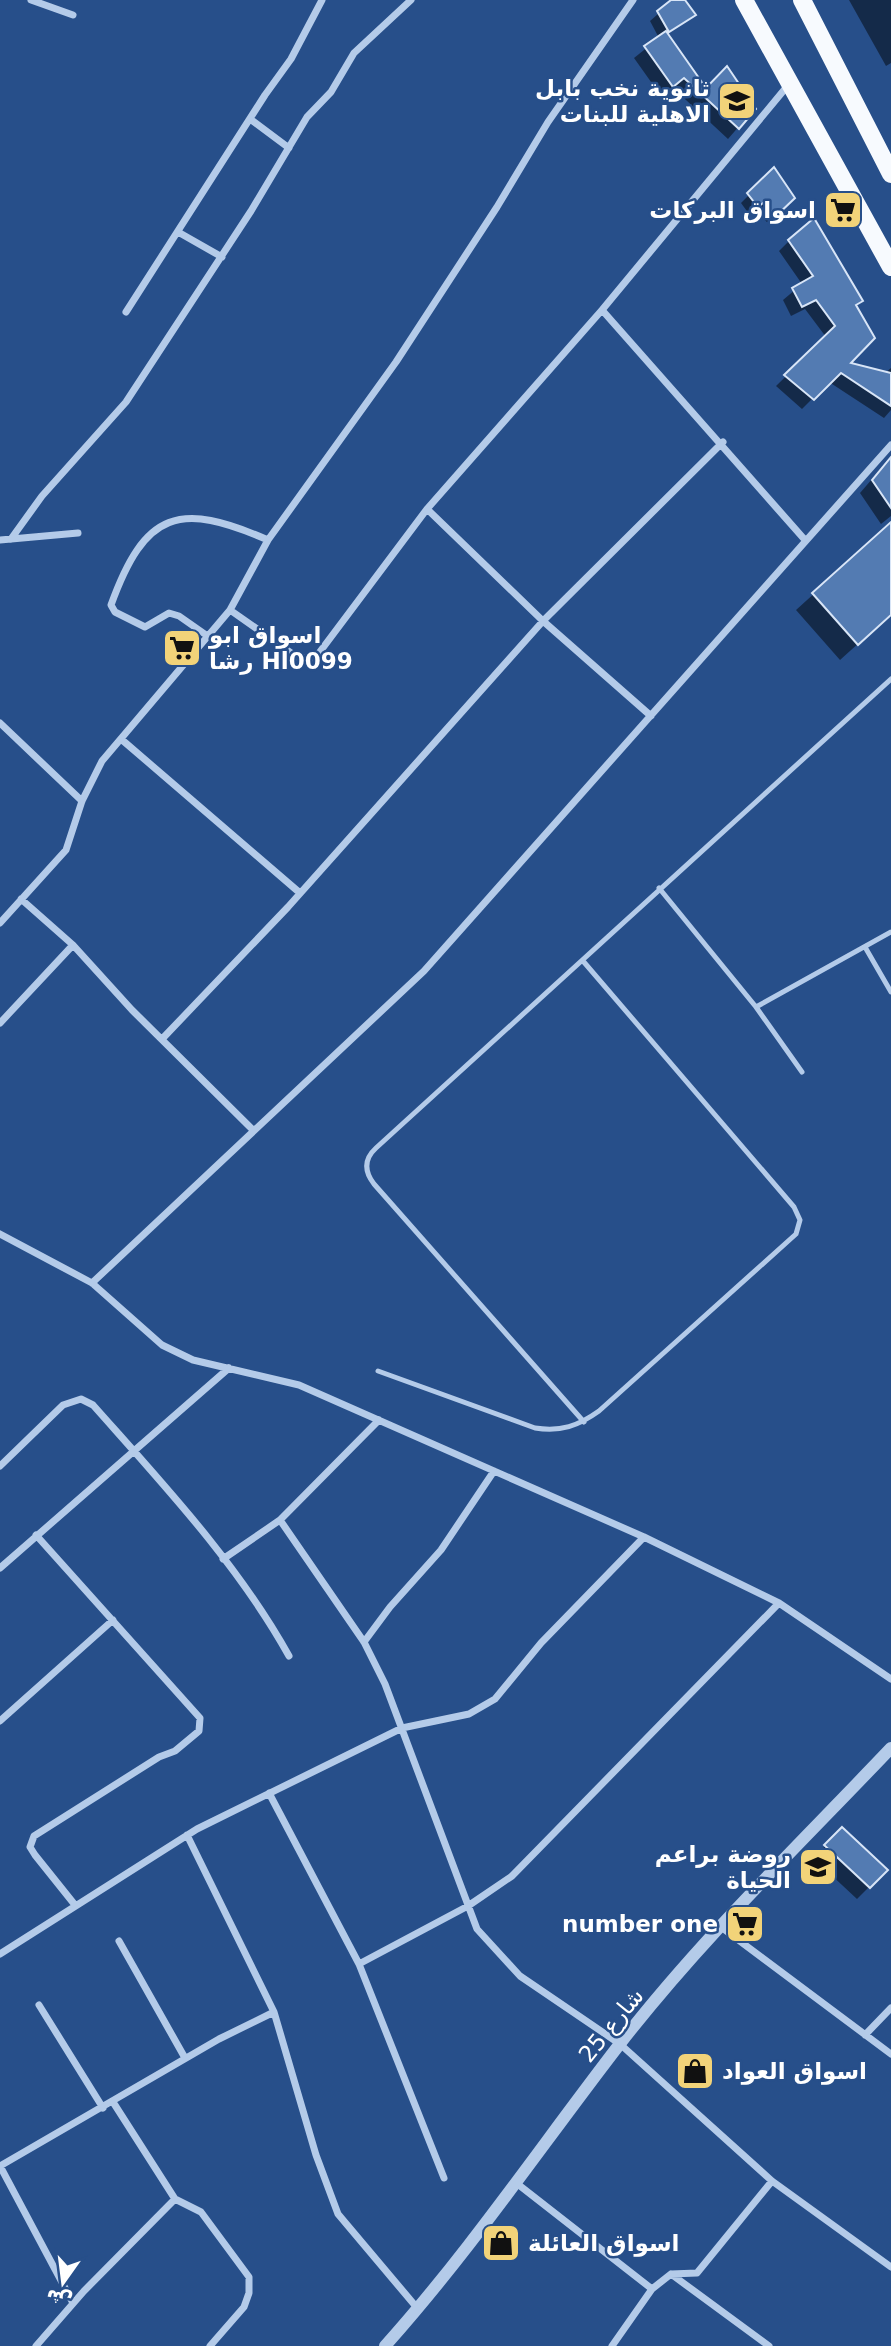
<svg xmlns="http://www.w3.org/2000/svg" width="891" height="2346" font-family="'DejaVu Sans','Noto Naskh Arabic',sans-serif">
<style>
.shadow{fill:#0007}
.building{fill:#537bb2;stroke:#d8e5f7;stroke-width:2}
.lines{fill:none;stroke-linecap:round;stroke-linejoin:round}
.service{stroke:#b4cbe9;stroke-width:5}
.minor{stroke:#b4cbe9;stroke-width:7}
.tertiary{stroke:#b4cbe9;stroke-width:12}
.primary{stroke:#f7fafe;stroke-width:18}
.labels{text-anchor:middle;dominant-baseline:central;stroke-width:5;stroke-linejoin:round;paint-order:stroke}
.poi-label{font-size:23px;font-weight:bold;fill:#fff;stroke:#274f8a;text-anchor:end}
.street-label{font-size:23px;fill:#fff;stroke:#274f8a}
</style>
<rect width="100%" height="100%" fill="#274f8a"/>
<path class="shadow" d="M674,0h9l11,15 -28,20 40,55 48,19 -26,30 -56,-52 -11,9 -27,-38 25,-20 -9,-17z
M849,0h42v63l-5,3z
M774,170l11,36 -18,16 -13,-12 -5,4 -8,-11z
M789,241l72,60 -6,5 -8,58 38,9 6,-5v42l-7,8 -55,-36 -27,27 -26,-23 50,-49 -21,-28 -14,7 -8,-16 19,-16 -23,-33z
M891,457v59l-10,8 -21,-31z
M891,524v90l-51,46 -44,-50z
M842,1830l44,40 -29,29 -44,-41z"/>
<path class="building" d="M671,0h14l11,15 -27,17 -12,-21z
M666,31l40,57 21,-22 29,43 -17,20 -55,-51 -11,9 -29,-41z
M774,167l21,31 -19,18 -13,-13 -5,4 -11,-14z
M814,218l49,83 -7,4 19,33 -24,25 40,10v33l-50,-33 -27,27 -30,-25 51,-49 -19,-26 -14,7 -10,-19 21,-12 -25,-36z
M891,457v51l-19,-28z
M891,522v93l-33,30 -46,-52z
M842,1827l46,43 -18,18 -46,-43z"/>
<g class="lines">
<path class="service" d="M659,888l97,119 46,65
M865,947l26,45
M756,1007l135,-75
M378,1371l157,57c26,4 43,-2 64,-17l197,-177 4,-14 -6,-13 -211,-246
M584,1422l-210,-238c-10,-13 -10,-25 2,-36l515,-469"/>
<path class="minor" d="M31,0l42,15
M250,119l39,29
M178,232l44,25
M602,310l203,230
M126,312l139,-217 26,-36 31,-59
M427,509l116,112 108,95
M11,539l31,-43 84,-94 125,-191 56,-94 24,-25 23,-39 57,-53
M0,540l78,-7
M230,610l67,47 13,2 9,-6 108,-144 175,-199 187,-226
M209,637l-30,-21 -10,-3 -24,14 -30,-15 -4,-7c34,-94 68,-104 157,-65
M0,723l82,78
M121,739l179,154
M21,899l52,46 59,65 121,120
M0,923l66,-73 16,-49 20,-40 128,-151 38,-70 128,-178 101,-155 51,-85 85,-122
M0,1023l73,-78
M163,1038l125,-131 255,-286 180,-179
M0,1234l92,49 70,62 31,15 106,25 345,152 135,66 112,76
M92,1283l332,-312 467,-526
M0,1466l63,-61 18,-6 12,6c70,79 145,159 196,251
M280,1520l84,122 21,42 92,245 43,47 100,68 152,137 119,86
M36,1535l164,183 -1,13 -24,20 -16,6 -125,79 -4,11 5,8 40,50
M223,1559l57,-39 99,-100
M0,1568l229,-200
M364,1642l26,-35 51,-57 53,-79
M0,1721l113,-101
M269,1793l90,171 85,214
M187,1835l87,177 42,143 22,59 80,95
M721,1927l170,127
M119,1941l66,117
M0,1954l197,-125 205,-101 67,-14 26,-15 46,-56 103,-106
M359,1964l109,-58 44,-30 267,-273
M39,2005l64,103
M865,2035l26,-27
M113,2102l62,97 26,13 48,65v16l-5,14 -34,39
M515,2182l137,107
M671,2274l98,72
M73,2303l-73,-137 219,-127 55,-27
M36,2346l48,-55 91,-92
M612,2346l40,-57 19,-15 26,-1 75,-92"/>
<path class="tertiary" d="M385,2346c85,-95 156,-200 234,-301 82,-106 180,-200 272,-297"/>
<path class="primary" d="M744,0l147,267
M802,0l89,174"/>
</g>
<defs>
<symbol id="school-square" viewBox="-11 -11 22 22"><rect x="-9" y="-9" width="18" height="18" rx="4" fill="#f2d379" stroke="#274f8a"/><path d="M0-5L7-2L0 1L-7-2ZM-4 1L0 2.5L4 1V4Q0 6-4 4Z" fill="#111"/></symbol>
<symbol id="supermarket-square" viewBox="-11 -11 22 22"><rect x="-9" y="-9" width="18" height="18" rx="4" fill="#f2d379" stroke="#274f8a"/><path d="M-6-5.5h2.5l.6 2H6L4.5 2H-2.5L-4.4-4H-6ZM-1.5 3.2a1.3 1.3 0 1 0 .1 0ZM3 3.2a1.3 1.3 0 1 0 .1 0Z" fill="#111"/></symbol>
<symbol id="shop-square" viewBox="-11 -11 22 22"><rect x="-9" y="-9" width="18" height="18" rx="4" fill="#f2d379" stroke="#274f8a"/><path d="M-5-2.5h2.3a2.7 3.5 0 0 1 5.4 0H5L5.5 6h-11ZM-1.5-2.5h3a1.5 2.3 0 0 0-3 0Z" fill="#111"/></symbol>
</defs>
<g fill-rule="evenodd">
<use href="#school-square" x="715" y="79" width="44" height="44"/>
<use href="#supermarket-square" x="821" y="188" width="44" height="44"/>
<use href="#supermarket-square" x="160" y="626" width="44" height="44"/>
<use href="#school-square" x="796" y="1845" width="44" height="44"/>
<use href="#supermarket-square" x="723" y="1902" width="44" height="44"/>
<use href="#shop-square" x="673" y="2049" width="44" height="44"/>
<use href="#shop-square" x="479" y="2221" width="44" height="44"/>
</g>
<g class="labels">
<g class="poi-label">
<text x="710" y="88">ثانوية نخب بابل<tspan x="710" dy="26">الاهلية للبنات</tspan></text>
<text x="816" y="210">اسواق البركات</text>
<text x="209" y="635" text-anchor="start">اسواق ابو<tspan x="209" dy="26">رشا Hl0099</tspan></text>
<text x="791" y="1854">روضة براعم<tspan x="791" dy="26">الحياة</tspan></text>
<text x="718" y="1924">number one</text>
<text x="722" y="2071" text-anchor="start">اسواق العواد</text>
<text x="528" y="2243" text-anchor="start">اسواق العائلة</text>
</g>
<g class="street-label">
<text transform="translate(611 2025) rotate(-51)">شارع 25</text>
</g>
</g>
<g transform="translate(63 2283) rotate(194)" stroke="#274f8a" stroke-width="5" paint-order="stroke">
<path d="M0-5L12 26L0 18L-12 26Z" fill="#ffffff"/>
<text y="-10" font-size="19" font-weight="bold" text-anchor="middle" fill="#ffffff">ش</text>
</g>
</svg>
